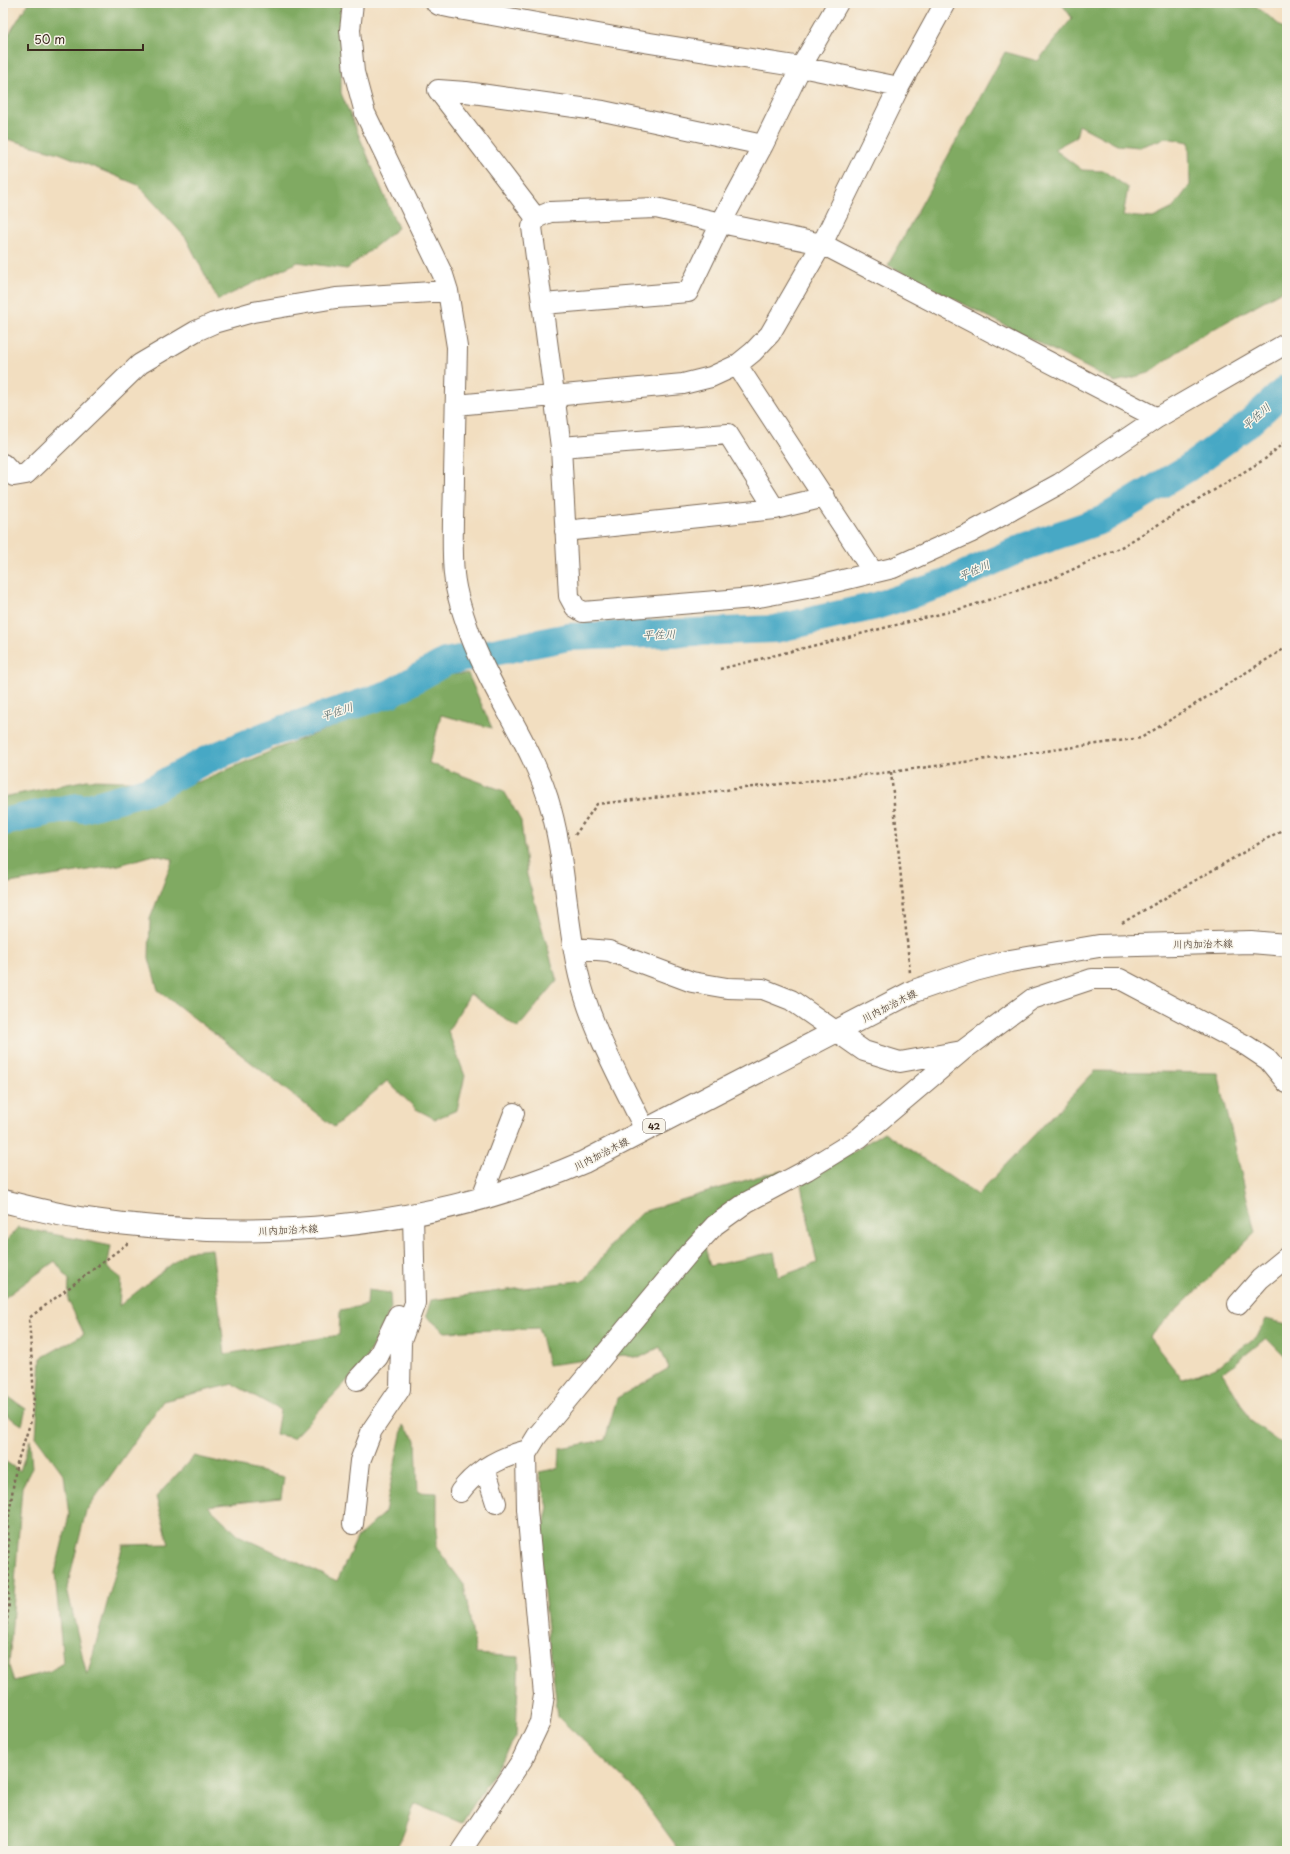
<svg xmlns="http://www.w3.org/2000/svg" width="1290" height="1854" font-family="'Playpen Sans','Klee One',sans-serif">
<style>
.forest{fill:#80aa62;stroke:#5e6a40;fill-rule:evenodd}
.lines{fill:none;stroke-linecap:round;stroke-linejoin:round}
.river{stroke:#46a8c5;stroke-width:28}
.minor-casing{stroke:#7b6957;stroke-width:22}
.major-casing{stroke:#7b6957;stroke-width:24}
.path{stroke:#7b6957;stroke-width:2.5;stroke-dasharray:3 3;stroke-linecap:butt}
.minor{stroke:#fff;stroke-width:20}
.major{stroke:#fff;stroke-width:22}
.labels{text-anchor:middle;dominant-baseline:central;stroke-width:3;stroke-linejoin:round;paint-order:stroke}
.shield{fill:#f7f3e8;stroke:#73665b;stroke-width:1}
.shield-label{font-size:9px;font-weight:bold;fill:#3b2a1e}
.street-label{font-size:10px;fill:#3b2a1e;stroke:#f7f3e8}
.water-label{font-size:11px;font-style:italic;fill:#3f5658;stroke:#f7f3e8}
</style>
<rect width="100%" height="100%" fill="#f7f3e8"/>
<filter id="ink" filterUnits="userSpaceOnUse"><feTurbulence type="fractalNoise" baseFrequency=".025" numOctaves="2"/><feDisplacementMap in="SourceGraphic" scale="8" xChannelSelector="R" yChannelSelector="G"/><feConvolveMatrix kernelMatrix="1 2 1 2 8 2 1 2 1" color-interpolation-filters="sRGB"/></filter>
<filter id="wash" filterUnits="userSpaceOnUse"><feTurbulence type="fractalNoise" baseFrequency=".012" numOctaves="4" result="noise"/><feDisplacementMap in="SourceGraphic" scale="16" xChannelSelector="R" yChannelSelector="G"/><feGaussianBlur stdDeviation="0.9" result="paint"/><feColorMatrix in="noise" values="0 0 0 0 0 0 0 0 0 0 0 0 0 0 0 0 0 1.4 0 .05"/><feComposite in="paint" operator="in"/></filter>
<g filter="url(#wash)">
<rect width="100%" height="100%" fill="#f2dec0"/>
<path class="forest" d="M28,3h314l-1,90 57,135 -51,41 -49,-7 -80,38 -32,-62 -48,-53 -79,-32 -56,-15v-94z
M1061,3h191l35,28v257l-95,53 -43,32 -34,9 -227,-117 117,-213 33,9 34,-43zM1079,125l38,20 22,2 27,-9 23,4 1,43 -17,23 -20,10 -30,-2 5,-28 -23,-17 -23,-1 -28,-21 22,-12z
M447,674h21l24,54 -51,-13 -12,48 75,28 17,30 6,54 30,106 -39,47 -48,-34 -22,37 17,45 -8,34 -22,9 -19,-10 -29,-28 -53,46 -176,-137 -9,-32 1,-39 23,-60 -19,-4 -35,10 -116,19v-87l84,-17 111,2 90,-38 120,-46z
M1095,1071l123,2 37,160 -106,104 33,42 34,-11 42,-33 8,-16 21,5v31l-2,2 -19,-19 -43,35 28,48 36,26v404h-607l-47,-64 -75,-70 -19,-168 9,-42 -9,-35 20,-4 1,-20 45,-8 12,-42 52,-30 -9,-21 -21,11 -16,-3 -75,10 -9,-37 -94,4 -19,-16 5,-16 154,-20 33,-44 24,-24 121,-37 20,-4 -83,58 10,37 64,-14 5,25 38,-14 -16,-78 83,-53 93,63z
M18,1227l93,19 -4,21 14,11 -2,28 69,-55 24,-2 13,105 114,-19 1,-25 27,-5 1,-15 22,3 1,15 -27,55 -71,75 -17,-4 4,-24 -47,-26 -70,17 -77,110 -19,77 20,88 36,-131 46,-1 -13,-47 38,-41 90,21 -3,21 -73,8 30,29 99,46 20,-43 28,-26 18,-87 13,15 2,52 19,1v55l27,37 12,69 43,3 -3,80 -54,86 -47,-19 -19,47h-393v-391l17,11 10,-31 2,28 -10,19 -13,179 5,15 36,-10 13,-8 -8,-90 14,-58 -5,-40 -28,-38 5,-79 43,-24 -16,-34 1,-20 -14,-19 -52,38v-54z
M3,1393l23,16 -4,16 -19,-12z"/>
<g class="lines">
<path class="river" d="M3,822l45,-10 30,-5 5,2 69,-20 52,-28 65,-27 122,-41 54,-31 123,-25 207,-8 101,-23 70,-23 78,-36 78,-27 86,-52 59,-43 40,-37"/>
</g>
</g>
<g filter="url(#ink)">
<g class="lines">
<defs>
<path id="minor" d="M353,3l-3,27 4,42 11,41 78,162 5,16 9,56c-1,43 -2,85 -3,128 0,32 -3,66 0,99 2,21 10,43 17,63 22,59 64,111 80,172 15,55 15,112 28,167 13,54 42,104 66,154
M436,3l3,2 14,3 178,32 170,27 98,20
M536,218l-98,-128 28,2 137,19 160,34
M543,304l145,-12 33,-69 42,-78 38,-78 37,-64
M737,365l136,207
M456,405l227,-21 28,-7 26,-12 16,-13 17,-18 52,-90 77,-157 46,-84
M1157,418l-335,-174 -101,-21 -65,-15 -106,4 -14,6 -4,9 29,220 8,149 6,11 8,5 170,-14 65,-12 75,-18 77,-35 89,-49 98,-66 130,-75
M561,447l167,-13 47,75
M3,464l11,12 12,-2 114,-110 56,-33 18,-8 39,-11 83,-14 112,-7
M565,531l210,-22 50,-12
M574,948l35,3 83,31 35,6 36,1 28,11 73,51 36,11 62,-11 70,-52 60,-20h28l127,67 21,14 19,23
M481,1199l33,-86
M1238,1304l22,-25 27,-22
M357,1380l21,-23 20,-42
M485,1468l11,35
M460,1492c17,-23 41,-35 68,-42
M353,1524l7,-63 12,-31 28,-41 1,-48 14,-38 -2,-88
M461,1851l61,-91 18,-38 4,-27 -17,-186 -1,-55 11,-18 152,-183 26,-28 32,-23 60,-32 52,-32 103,-87"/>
<path id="major" d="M3,1201c25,6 51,13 77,17 170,26 346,13 504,-56l330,-171 61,-21 35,-9 89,-15 152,-4 36,3"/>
</defs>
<use href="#minor" class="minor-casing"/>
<use href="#major" class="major-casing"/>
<path class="path" d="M720,669l244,-61 88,-29 71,-33 142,-87 22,-19
M891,772l19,201
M575,835l22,-31 294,-32 250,-34 146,-91
M1122,923l165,-96
M3,1655l6,-52 -1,-80 8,-57 15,-45 3,-23 -5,-80 99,-75"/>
<use href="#minor" class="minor"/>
<use href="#major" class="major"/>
</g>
</g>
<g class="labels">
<rect class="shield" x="643" y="1119" width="22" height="14" rx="3"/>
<g class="shield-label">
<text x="654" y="1126">42</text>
</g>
<g class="street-label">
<text transform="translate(1203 943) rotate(-1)">川内加治木線</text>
<text transform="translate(889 1005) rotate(-27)">川内加治木線</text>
<text transform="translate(601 1153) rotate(-27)">川内加治木線</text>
<text transform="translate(288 1229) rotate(-3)">川内加治木線</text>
</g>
<g class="water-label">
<text transform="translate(1256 416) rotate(-41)">平佐川</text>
<text transform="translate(974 570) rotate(-24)">平佐川</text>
<text transform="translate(659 634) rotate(-2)">平佐川</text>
<text transform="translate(337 711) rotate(-18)">平佐川</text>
</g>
</g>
<rect width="1290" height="1854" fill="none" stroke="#f7f3e8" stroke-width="16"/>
<path d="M28 44v6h115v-6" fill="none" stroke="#3b2a1e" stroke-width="2"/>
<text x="34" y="44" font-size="12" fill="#3b2a1e" stroke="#f7f3e8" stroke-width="3" paint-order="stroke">50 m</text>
</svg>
